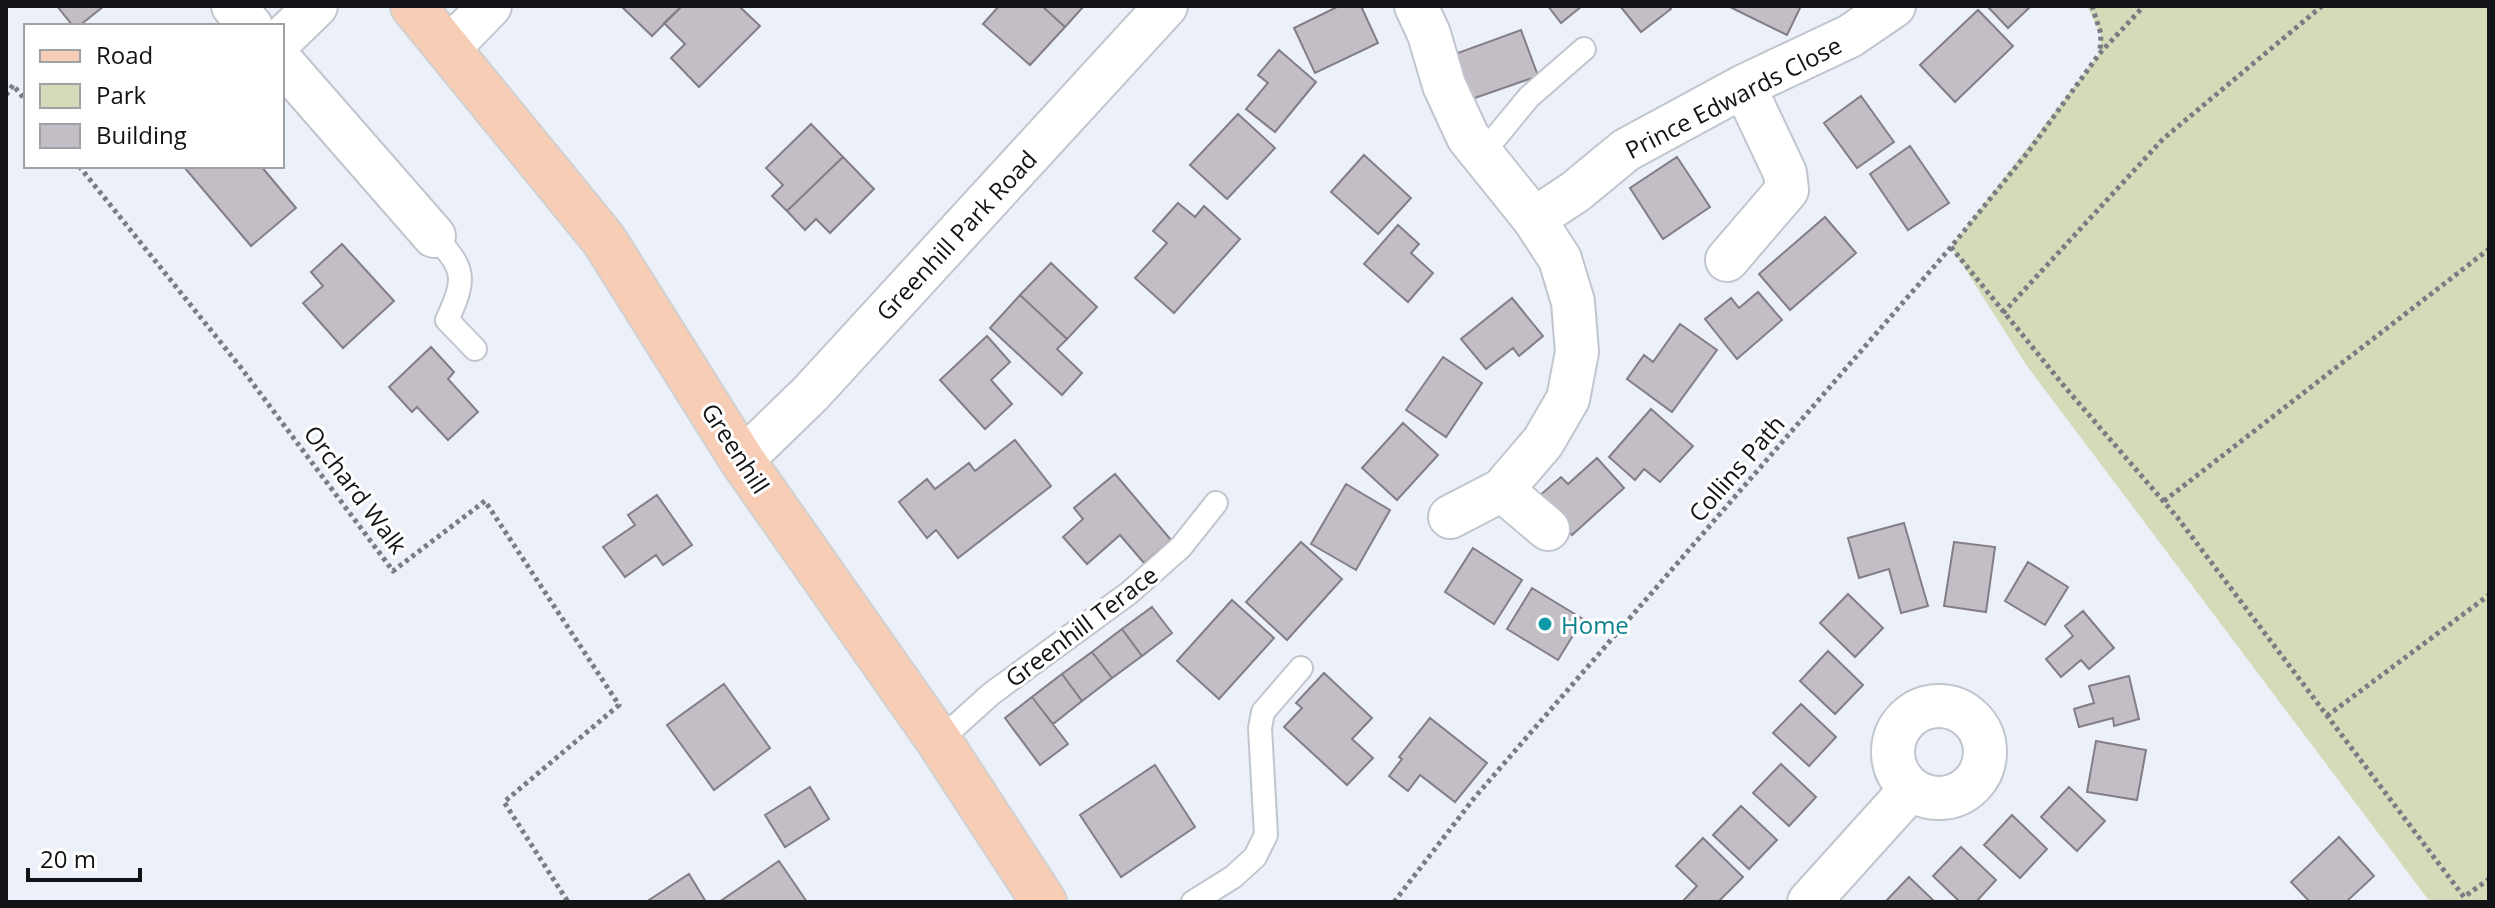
<svg xmlns="http://www.w3.org/2000/svg" width="2495" height="908" font-family="'Open Sans',sans-serif">
<style>
.green{fill:#d5dbb8}
.building{fill:#c3bdc6;stroke:#837e86;stroke-width:2}
.lines{fill:none;stroke-linecap:round;stroke-linejoin:round}
.service-casing{stroke:#c1c6ce;stroke-width:26}
.minor-casing{stroke:#c1c6ce;stroke-width:46}
.primary-casing{stroke:#d0d0d0;stroke-width:48}
.path{stroke:#797c82;stroke-width:5;stroke-dasharray:4 4;stroke-linecap:butt}
.service{stroke:#fff;stroke-width:22}
.minor{stroke:#fff;stroke-width:42}
.primary{stroke:#f8cdb5;stroke-width:44}
.culture-dot{fill:#0f9aa8;stroke:#fff;stroke-width:3}
.labels{text-anchor:middle;dominant-baseline:central;stroke-width:6;stroke-linejoin:round;paint-order:stroke}
.street-label{font-size:24px;fill:#121316;stroke:#fff}
.culture-label{font-size:24px;fill:#0d838f;stroke:#fff;text-anchor:start}
</style>
<rect width="100%" height="100%" fill="#ebf0f9"/>
<path class="green" d="M2087,6h402v896h-59l-403,-536 -76,-119 149,-194 1,-19z"/>
<path class="building" d="M57,6h47l-25,20h-6z
M621,6h61l-30,30z
M682,6h57l21,20 -61,61 -28,-29 14,-14 -21,-21z
M999,6h43l23,21 -35,38 -47,-41z
M1042,6h42l-19,21z
M1339,6h22l17,37 -63,30 -21,-45z
M1548,6h34l-21,17z
M1620,6h48l3,3 -30,23z
M1728,6h73l-14,29z
M1987,6h44l-23,22z
M1978,10l35,36 -58,56 -35,-37z
M1521,30l17,46 -66,23 -17,-45z
M1279,50l37,32 -41,50 -29,-23 22,-26 -10,-8z
M1861,96l33,46 -37,26 -33,-45z
M1238,114l37,34 -48,51 -37,-34z
M811,124l32,33 -56,54 -15,-15 11,-11 -17,-17z
M1910,146l39,57 -41,27 -38,-56z
M1364,155l47,43 -33,36 -47,-42z
M843,157l31,32 -44,44 -14,-14 -11,11 -18,-19z
M1677,157l33,50 -47,32 -33,-51z
M261,166l35,42 -45,38 -67,-79z
M1178,203l17,14 9,-11 36,33 -66,74 -39,-35 32,-35 -14,-12z
M1825,217l31,36 -66,57 -31,-36z
M1398,225l21,19 -8,9 22,20 -25,29 -44,-38z
M342,244l52,57 -51,47 -40,-45 20,-17 -12,-14z
M1051,263l46,44 -30,32 -47,-44z
M1758,292l24,28 -45,39 -32,-40 26,-21 8,10z
M1020,295l47,44 -10,10 25,24 -20,22 -72,-67z
M1512,298l31,38 -24,20 -6,-8 -27,21 -25,-30z
M1680,324l37,26 -45,62 -45,-33 17,-24 9,7z
M987,336l23,26 -19,18 21,24 -27,25 -45,-49z
M431,347l23,25 -6,7 30,33 -30,28 -31,-33 -5,5 -23,-25z
M1443,357l39,26 -36,54 -40,-27z
M1651,409l42,37 -33,36 -16,-13 -9,11 -26,-23z
M1403,423l35,32 -41,45 -35,-32z
M1015,440l36,46 -93,72 -22,-28 -9,8 -28,-36 28,-23 8,10 34,-26 6,8z
M1597,458l27,30 -52,47 -34,-38 23,-20 7,7z
M1115,474l56,66 -27,23 -24,-28 -33,29 -24,-27 20,-18 -9,-11z
M1346,484l44,26 -34,60 -45,-26z
M657,495l35,50 -29,20 -7,-10 -31,22 -22,-30 32,-22 -7,-10z
M1904,523l24,83 -27,7 -12,-44 -30,9 -11,-40z
M1301,542l41,37 -55,61 -41,-38z
M1954,542l41,5 -9,65 -42,-6z
M1473,548l49,32 -28,44 -49,-32z
M2028,562l40,25 -23,38 -40,-24z
M1532,588l51,31 -25,41 -51,-31z
M1848,594l35,34 -28,29 -35,-34z
M1232,600l42,38 -55,61 -42,-38z
M1152,607l20,26 -30,23 -20,-27z
M2083,611l31,37 -25,21 -8,-9 -20,17 -15,-18 27,-23 -8,-10z
M1122,629l20,27 -30,22 -20,-26z
M1828,651l35,34 -28,29 -35,-33z
M1092,652l20,26 -30,23 -20,-27z
M1324,673l48,45 -20,21 21,19 -26,27 -63,-58 18,-19 -6,-5z
M1062,674l20,27 -29,23 -21,-27z
M2129,676l10,43 -25,7 -1,-8 -34,9 -5,-18 20,-6 -5,-17z
M724,684l46,64 -56,42 -47,-65z
M1032,697l36,47 -28,21 -35,-47z
M1801,704l35,33 -27,29 -36,-33z
M1430,718l57,45 -32,39 -35,-27 -12,16 -19,-15 13,-17 -3,-2z
M2096,741l50,9 -9,50 -50,-8z
M1781,764l35,33 -27,29 -36,-33z
M1155,765l40,62 -74,50 -41,-62z
M810,787l19,32 -44,28 -20,-32z
M2069,787l36,34 -28,30 -36,-34z
M1741,806l36,34 -28,29 -36,-34z
M2012,815l35,34 -27,29 -36,-33z
M2339,837l35,39 -28,26h-36l-19,-20z
M1703,838l40,39 -25,25h-36l15,-16 -21,-20z
M1961,847l35,33 -20,22h-16l-27,-26z
M779,861l28,41h-88z
M689,874l17,28h-60z
M1909,877l26,25h-50z"/>
<g class="lines">
<defs>
<path id="service" d="M1482,154l47,-57 55,-48
M434,236c32,33 32,43 13,84l28,29
M939,741l52,-47 138,-101 52,-46 35,-44
M1193,902l40,-25 22,-20 11,-22 -6,-107 3,-16 38,-44"/>
<path id="minor" d="M233,6l18,20
M1416,6l13,28 15,51 24,52 66,82 26,40 13,43 4,50 -9,47 -25,43 -41,48 -52,27
M282,39l34,-33
M449,48l41,-42
M282,62l152,174
M1534,219l41,-27 51,-42 118,-64 106,-50 44,-30
M1727,260l60,-70 -2,-17 -41,-87
M742,460l69,-67 355,-387
M1502,490l46,39
M1893 752a46 46 0 1 1 92 0a46 46 0 1 1-92 0Z
M1809,902l102,-113"/>
<path id="primary" d="M413,6l191,234 138,220 197,281 105,161"/>
</defs>
<use href="#service" class="service-casing"/>
<use href="#minor" class="minor-casing"/>
<use href="#primary" class="primary-casing"/>
<path class="path" d="M2092,6l9,28 -1,18
M6,95l7,-10 13,16
M79,166l163,203 151,202 92,-70 134,204 -115,97 64,100
M1951,247l113,139 113,131 287,380 25,-18
M2003,313l160,-174 159,-133
M2164,501l325,-252
M2327,716l162,-121
M1394,902l81,-105 476,-550 77,-95 72,-99 44,-47"/>
<use href="#service" class="service"/>
<use href="#minor" class="minor"/>
<use href="#primary" class="primary"/>
</g>
<circle class="culture-dot" cx="1545" cy="624" r="8"/>
<g class="labels">
<g class="street-label">
<text transform="translate(1733 97) rotate(-27)">Prince Edwards Close</text>
<text transform="translate(956 235) rotate(-47)">Greenhill Park Road</text>
<text transform="translate(736 448) rotate(57)">Greenhill</text>
<text transform="translate(1736 468) rotate(-49)">Collins Path</text>
<text transform="translate(356 489) rotate(53)">Orchard Walk</text>
<text transform="translate(1081 626) rotate(-37)">Greenhill Terace</text>
</g>
<g class="culture-label">
<text x="1561" y="624">Home</text>
</g>
</g>
<rect width="2495" height="908" fill="none" stroke="#121316" stroke-width="16"/>
<rect x="24" y="24" width="260" height="144" fill="#ffffff" stroke="#a0a1a2" stroke-width="2"/>
<rect x="40" y="50" width="40" height="12" fill="#f8cdb5" stroke="#a0a1a2" stroke-width="2"/>
<text x="96" y="64" font-size="24" fill="#121316">Road</text>
<rect x="40" y="84" width="40" height="24" fill="#d5dbb8" stroke="#a0a1a2" stroke-width="2"/>
<text x="96" y="104" font-size="24" fill="#121316">Park</text>
<rect x="40" y="124" width="40" height="24" fill="#c3bdc6" stroke="#a0a1a2" stroke-width="2"/>
<text x="96" y="144" font-size="24" fill="#121316">Building</text>
<path d="M28 868v12h112v-12" fill="none" stroke="#121316" stroke-width="4"/>
<text x="40" y="868" font-size="24" fill="#121316" stroke="#ffffff" stroke-width="6" paint-order="stroke">20 m</text>
</svg>
